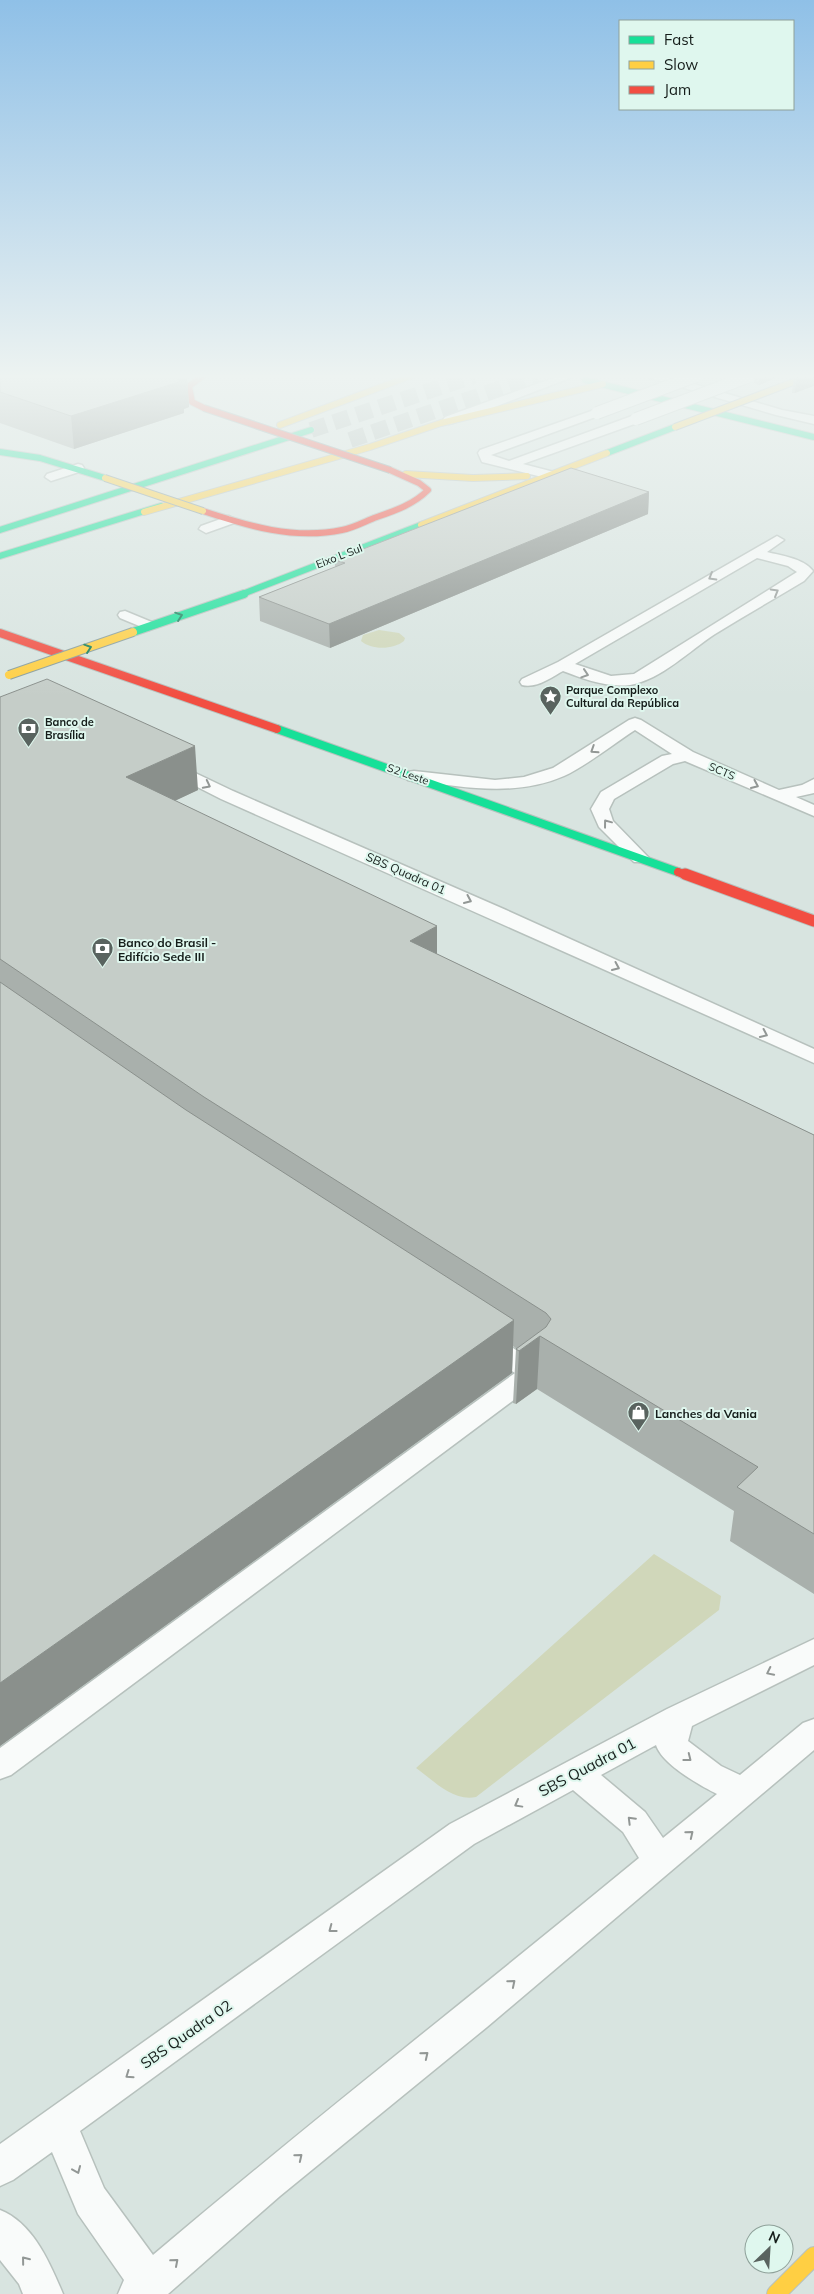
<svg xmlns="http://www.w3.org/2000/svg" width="814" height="2294" font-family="Mulish,sans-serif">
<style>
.green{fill:#d0d7ba}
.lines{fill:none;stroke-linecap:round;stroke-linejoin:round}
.highway-tunnel{stroke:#b1bcb8;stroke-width:16;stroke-dasharray:16 8;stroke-linecap:butt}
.lane-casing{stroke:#b7c1bd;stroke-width:3}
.fast-far1-casing{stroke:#b7c1bd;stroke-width:8}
.fast-casing{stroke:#b7c1bd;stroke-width:10}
.slow-far1-casing{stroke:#b7c1bd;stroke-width:8}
.slow-casing{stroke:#b7c1bd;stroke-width:20}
.jam-far2-casing{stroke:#b7c1bd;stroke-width:8}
.jam-far1-casing{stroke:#b7c1bd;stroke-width:10}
.jam-casing{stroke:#b7c1bd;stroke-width:13}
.lane{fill:#f9fbfa;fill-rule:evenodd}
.fast-far1{stroke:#16e098;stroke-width:6}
.fast{stroke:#16e098;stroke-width:8}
.slow-far1{stroke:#ffcf43;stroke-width:6}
.slow{stroke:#ffcf43;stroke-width:18}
.jam-far2{stroke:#f24e42;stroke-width:6}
.jam-far1{stroke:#f24e42;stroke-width:8}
.jam{stroke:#f24e42;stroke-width:11}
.lane-bridge-casing{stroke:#b7c1bd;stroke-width:14;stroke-linecap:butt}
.slow-bridge-far1-casing{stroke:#8a9e9d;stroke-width:8;stroke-linecap:butt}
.slow-bridge-casing{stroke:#8a9e9d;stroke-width:10;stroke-linecap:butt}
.jam-bridge-casing{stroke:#8a9e9d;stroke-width:8;stroke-linecap:butt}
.lane-bridge{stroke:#f9fbfa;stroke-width:12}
.slow-bridge-far1{stroke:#ffcf43;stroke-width:6}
.slow-bridge{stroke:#ffcf43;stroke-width:8}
.jam-bridge{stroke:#f24e42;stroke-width:6}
.wall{fill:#a9b0ac}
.shaded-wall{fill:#8a908c}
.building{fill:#c5cdc8;stroke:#8a908c}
.oneway{stroke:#929795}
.oneway2{stroke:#167e59}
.labels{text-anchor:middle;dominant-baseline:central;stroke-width:4;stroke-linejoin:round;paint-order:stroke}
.far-street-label{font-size:11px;fill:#151d1a;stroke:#dff7ee}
.far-poi-label{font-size:11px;font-weight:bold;fill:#151d1a;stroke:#dff7ee;text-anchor:start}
.street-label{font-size:12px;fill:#151d1a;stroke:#dff7ee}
.poi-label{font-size:12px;font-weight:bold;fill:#151d1a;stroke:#dff7ee;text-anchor:start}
.near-street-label{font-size:15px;fill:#151d1a;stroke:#dff7ee}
</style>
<rect width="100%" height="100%" fill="#d8e4e0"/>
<path class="green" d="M379,630l20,3 6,5 -1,3c-11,9 -33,9 -43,0l2,-6z
M654,1554l67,42 -2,14 -243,187c-23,5 -43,-17 -60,-29z"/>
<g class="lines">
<path class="highway-tunnel" d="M311,430l163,-54
M350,440l187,-64"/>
<defs>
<path id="lane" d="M559,376h16l-122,47 -4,1 -6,-4 2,-3z
M649,376h18l115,34 32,6v8l-38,-9 -126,-37z
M597,409l6,4 -2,2 -110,40 18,6 123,-45h8l2,3 -2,3 -117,42 31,8 2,3 -2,3h-8l-64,-16 -4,-9 2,-3z
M78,464l4,1 2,3 -2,3 -31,10 -6,-4 2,-3z
M229,516l7,4 -2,3 -28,10 -7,-4 2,-3z
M777,536l7,4 -17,12c15,4 36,6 46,19l-9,10c-30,18 -60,35 -89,53 -26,17 -53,45 -85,51 -22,3 -46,-6 -67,-14 -11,6 -27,18 -41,14l-2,-3 2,-3 36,-17zM757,558l31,8 9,6 -163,102 -23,2 -36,-12z
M125,611l29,12 2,3 -7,4 -29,-12 -2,-3 2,-3z
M635,718l6,2 52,32 86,38 23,-5 12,-6v14l-18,4 18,8v11l-129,-55 -12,3 -59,35 -5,10 4,12 36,37 -3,4h-12l-35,-35 -8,-18 10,-17 61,-36 10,-2 -37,-24c-20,13 -49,36 -71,46 -48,21 -99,11 -150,5l-6,-1 -3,-4 3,-4 6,-1 81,9 29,-3 29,-9 76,-48z
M170,761l63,30 273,119 308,139v14l-593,-264 -57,-29 -2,-4 2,-4z
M487,1334l9,3 46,30 4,6 -4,6 -531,396 -11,4v-31l515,-375 -37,-24 -4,-6 4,-6z
M814,1639v26l-122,61 -4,15 33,25 19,9 63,-52 11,-4v31l-327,277 -207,169 -112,98h-50l6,-14 -46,-66 -26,-62 -39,28 -13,6v-42l450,-320 217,-115zM656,1745c6,19 43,40 61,49l-54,44 -18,-26 -44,-37zM573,1790l50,42 16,26c-161,133 -327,262 -486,397l-49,-67 -24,-57 394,-287z
M0,2210c33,13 50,53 63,84h-40l-4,-10 -19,-24z"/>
<path id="fast-far1" d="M585,380l229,57
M0,452l40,6 65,20
M607,453l68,-26
M0,530l311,-100
M0,556l161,-50
M240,595l181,-70"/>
<path id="fast" d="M133,632l111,-38
M277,729l401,143"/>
<path id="slow-far1" d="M280,425l130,-49
M406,474l67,4 54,-2
M144,512l226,-65 71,-24 162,-39
M421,525l186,-72"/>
<path id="slow" d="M776,2294l38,-38"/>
<path id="jam-far2" d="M203,376l-14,10 3,16 12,6
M203,511c45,15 91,29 139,19 11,-2 22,-8 32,-12 20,-7 39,-13 54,-28l-9,-7 -29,-13"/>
<path id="jam-far1" d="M0,633l277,96
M678,872l10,4"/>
<path id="jam" d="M685,874l129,47"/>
</defs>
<use href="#lane" class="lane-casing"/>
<use href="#fast-far1" class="fast-far1-casing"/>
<use href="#fast" class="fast-casing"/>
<use href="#slow-far1" class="slow-far1-casing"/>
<use href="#slow" class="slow-casing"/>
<use href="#jam-far2" class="jam-far2-casing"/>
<use href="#jam-far1" class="jam-far1-casing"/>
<use href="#jam" class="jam-casing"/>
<use href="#lane" class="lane"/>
<use href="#fast-far1" class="fast-far1"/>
<use href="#fast" class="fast"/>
<use href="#slow-far1" class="slow-far1"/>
<use href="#slow" class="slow"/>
<use href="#jam-far2" class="jam-far2"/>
<use href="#jam-far1" class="jam-far1"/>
<use href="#jam" class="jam"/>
<defs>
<path id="lane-bridge" d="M597,413l99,-37
M636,419l114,-43"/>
<path id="slow-bridge-far1" d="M675,427l134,-51
M105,478l98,33"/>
<path id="slow-bridge" d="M9,675l124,-43"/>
<path id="jam-bridge" d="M204,408l186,62"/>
</defs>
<use href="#lane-bridge" class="lane-bridge-casing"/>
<use href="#slow-bridge-far1" class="slow-bridge-far1-casing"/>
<use href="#slow-bridge" class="slow-bridge-casing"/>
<use href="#jam-bridge" class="jam-bridge-casing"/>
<use href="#lane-bridge" class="lane-bridge"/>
<use href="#slow-bridge-far1" class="slow-bridge-far1"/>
<use href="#slow-bridge" class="slow-bridge"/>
<use href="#jam-bridge" class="jam-bridge"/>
</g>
<path class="wall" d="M0,376h187l2,31 -5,2v4l-110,36 -74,-26z
M754,376h27l-22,9 -5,-2z
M794,376h20l-19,17h-3z
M649,492l-1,22 -318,134 -70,-27 -1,-24 76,-30v-7z
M0,697l198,93 -24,11 263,153 377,181v459l-84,-53 4,-30 -197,-122 -21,15 -3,-1 3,-54h1l-4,-3 -1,27 -512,373z"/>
<path class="shaded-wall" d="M185,376h2l2,31 -5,2v4l-110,36 -3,-33z
M760,376h21l-22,9z
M797,376h17v10l-19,7z
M649,492l-1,22 -318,134 -1,-24z
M195,746l3,44 -68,32 -4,-45z
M437,926v47l-27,-32z
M514,1320l-2,53 -512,373v-63z
M540,1336l-3,53 -21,15 3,-53z"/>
<path class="building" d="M0,376h185l-8,3 5,2 -111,35 -71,-24z
M571,468l78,24 -320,132 -70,-27 86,-34 -10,-3z
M47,679l148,67 -69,31 311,149 -27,15 404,194v399l-77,-47 21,-20 -218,-131 -21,15 -3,-2 30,-22 5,-8 -5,-6 -342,-216 -204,-138v-262z
M0,982l186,128 328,210 -514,363z"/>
<defs><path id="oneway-chevron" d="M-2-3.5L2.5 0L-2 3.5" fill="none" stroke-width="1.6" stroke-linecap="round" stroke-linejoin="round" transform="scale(1.25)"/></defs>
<g class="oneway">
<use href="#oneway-chevron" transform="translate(712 577) rotate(150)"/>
<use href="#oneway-chevron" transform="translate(775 592) rotate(-30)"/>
<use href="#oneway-chevron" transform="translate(585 674) rotate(18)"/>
<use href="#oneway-chevron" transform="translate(594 750) rotate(147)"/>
<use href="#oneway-chevron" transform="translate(207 785) rotate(27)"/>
<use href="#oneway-chevron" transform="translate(755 785) rotate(24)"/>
<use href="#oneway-chevron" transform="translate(607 823) rotate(-127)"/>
<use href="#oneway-chevron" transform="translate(468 900) rotate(24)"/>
<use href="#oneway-chevron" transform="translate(616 967) rotate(24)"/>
<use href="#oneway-chevron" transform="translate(764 1034) rotate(25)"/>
<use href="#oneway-chevron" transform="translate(770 1672) rotate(154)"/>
<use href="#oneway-chevron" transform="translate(688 1758) rotate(38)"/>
<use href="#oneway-chevron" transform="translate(518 1804) rotate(151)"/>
<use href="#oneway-chevron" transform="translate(631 1820) rotate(-135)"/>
<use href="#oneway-chevron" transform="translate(690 1834) rotate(-39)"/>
<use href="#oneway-chevron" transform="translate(332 1929) rotate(143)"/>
<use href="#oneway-chevron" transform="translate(512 1983) rotate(-40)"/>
<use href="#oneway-chevron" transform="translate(425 2055) rotate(-39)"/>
<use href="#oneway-chevron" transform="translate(129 2075) rotate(145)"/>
<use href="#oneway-chevron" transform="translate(299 2157) rotate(-39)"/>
<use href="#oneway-chevron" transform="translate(77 2170) rotate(67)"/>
<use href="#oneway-chevron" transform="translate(25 2260) rotate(-129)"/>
<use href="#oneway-chevron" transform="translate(175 2262) rotate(-41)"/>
</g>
<g class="oneway2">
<use href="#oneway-chevron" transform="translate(179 616) rotate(-19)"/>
<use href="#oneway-chevron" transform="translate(88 648) rotate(-19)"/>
</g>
<linearGradient id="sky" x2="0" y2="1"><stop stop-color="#8fc0e7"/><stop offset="0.54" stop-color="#edf3f1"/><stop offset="1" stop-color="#edf3f1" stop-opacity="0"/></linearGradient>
<rect width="814" height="697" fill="url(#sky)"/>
<defs>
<symbol id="sight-pin" viewBox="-11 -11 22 30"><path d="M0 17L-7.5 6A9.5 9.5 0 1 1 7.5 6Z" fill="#59635f" stroke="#dff7ee"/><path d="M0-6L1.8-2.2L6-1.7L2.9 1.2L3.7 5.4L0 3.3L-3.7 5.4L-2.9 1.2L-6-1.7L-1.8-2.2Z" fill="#fff"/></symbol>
<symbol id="bank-pin" viewBox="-11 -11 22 30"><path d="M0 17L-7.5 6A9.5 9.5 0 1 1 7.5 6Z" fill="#59635f" stroke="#dff7ee"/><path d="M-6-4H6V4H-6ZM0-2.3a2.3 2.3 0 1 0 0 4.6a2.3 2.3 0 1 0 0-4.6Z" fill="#fff"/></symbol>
<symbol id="shop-pin" viewBox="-11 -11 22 30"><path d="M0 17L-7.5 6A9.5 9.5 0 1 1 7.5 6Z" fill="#59635f" stroke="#dff7ee"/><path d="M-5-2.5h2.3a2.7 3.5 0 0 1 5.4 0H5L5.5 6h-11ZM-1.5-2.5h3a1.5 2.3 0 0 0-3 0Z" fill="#fff"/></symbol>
</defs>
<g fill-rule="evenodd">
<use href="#sight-pin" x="538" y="684" width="25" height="34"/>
<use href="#bank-pin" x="16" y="716" width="25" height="34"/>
<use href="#bank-pin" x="90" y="936" width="25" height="34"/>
<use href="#shop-pin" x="626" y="1400" width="25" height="34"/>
</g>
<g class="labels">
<g class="far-street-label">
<text transform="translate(339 556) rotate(-21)">Eixo L Sul</text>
<text transform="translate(722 771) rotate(23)">SCTS</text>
<text transform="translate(408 774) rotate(19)">S2 Leste</text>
</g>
<g class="far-poi-label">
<text x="566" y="690">Parque Complexo<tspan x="566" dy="13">Cultural da República</tspan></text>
<text x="45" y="722">Banco de<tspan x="45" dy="13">Brasília</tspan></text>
</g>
<g class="street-label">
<text transform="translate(406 873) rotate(24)">SBS Quadra 01</text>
</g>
<g class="poi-label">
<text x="118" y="942">Banco do Brasil -<tspan x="118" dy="14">Edifício Sede III</tspan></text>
<text x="655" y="1413">Lanches da Vania</text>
</g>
<g class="near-street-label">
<text transform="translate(587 1767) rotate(-28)">SBS Quadra 01</text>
<text transform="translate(186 2034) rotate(-35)">SBS Quadra 02</text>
</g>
</g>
<rect x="619" y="20" width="175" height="90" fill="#dff7ee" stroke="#8ea099"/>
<rect x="629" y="36" width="25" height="8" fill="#16e098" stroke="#8ea099"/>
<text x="664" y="45" font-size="15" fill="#151d1a">Fast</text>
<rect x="629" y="61" width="25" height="8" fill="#ffcf43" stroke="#8ea099"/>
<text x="664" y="70" font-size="15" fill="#151d1a">Slow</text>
<rect x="629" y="86" width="25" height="8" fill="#f24e42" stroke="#8ea099"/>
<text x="664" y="95" font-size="15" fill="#151d1a">Jam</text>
<g transform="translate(769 2249) rotate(25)"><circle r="24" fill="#dff7ee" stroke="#8ea099"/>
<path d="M0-4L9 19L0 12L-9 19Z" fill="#59635f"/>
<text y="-8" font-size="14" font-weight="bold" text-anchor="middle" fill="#151d1a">N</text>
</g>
</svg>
